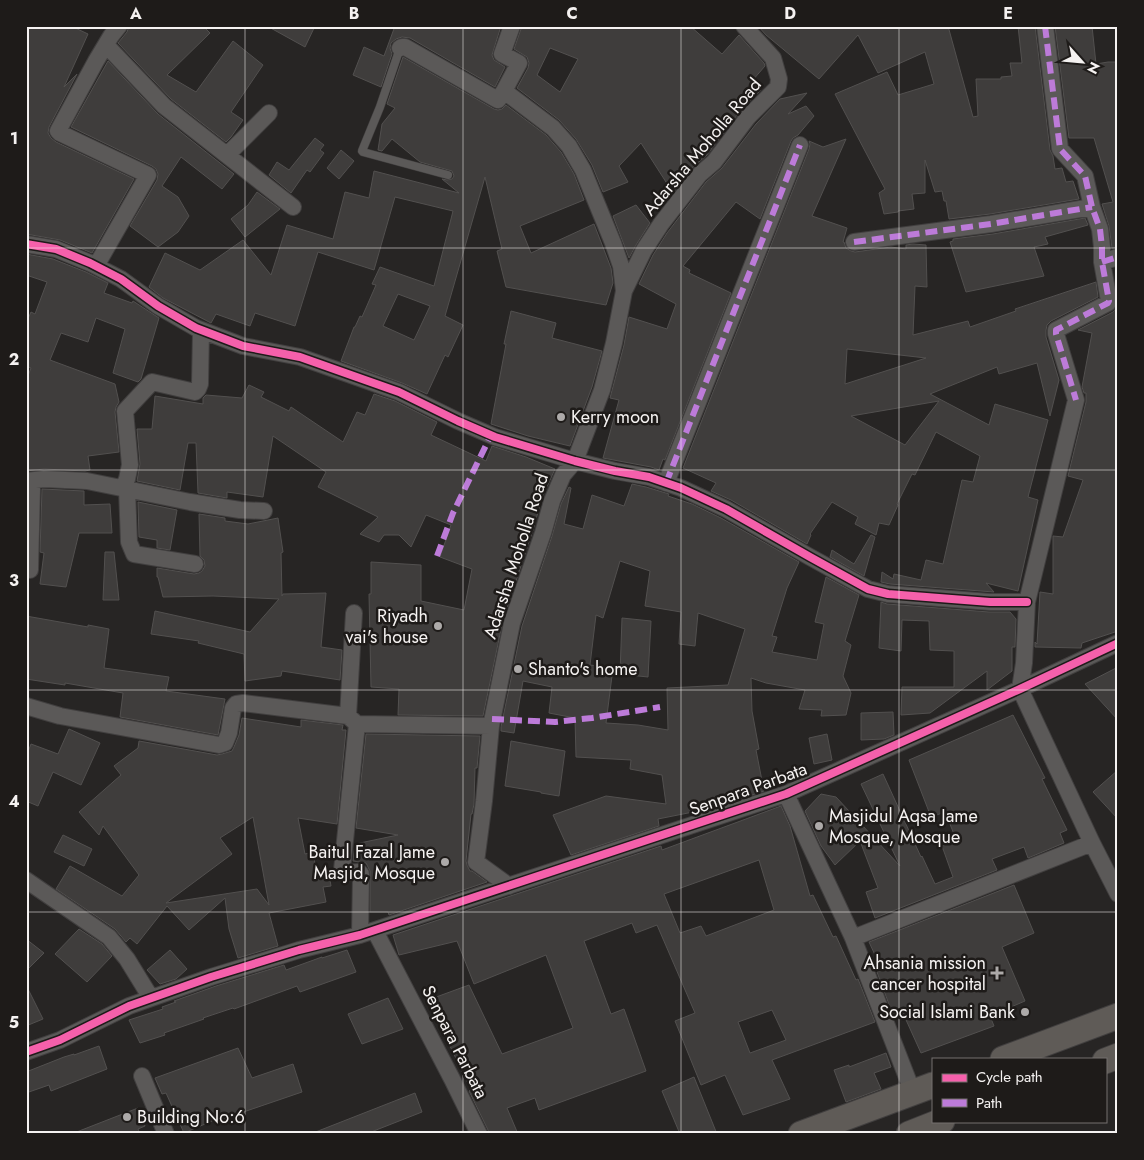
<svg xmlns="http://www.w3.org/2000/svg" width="1144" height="1160" font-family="Jost,sans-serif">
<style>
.building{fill:#3f3d3c;stroke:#52504f;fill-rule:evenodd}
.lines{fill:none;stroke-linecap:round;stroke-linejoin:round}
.lane-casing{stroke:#413f3f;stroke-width:9}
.street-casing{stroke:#413f3f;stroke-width:18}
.primary-casing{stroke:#413f3f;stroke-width:27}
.lane{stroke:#5b5958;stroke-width:8}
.street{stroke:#5b5958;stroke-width:16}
.primary{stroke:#5f5b57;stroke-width:25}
.quiet{stroke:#bd7bd9;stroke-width:6;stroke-dasharray:12 6;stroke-linecap:butt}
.cycleway-casing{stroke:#1e1b19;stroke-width:11}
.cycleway{stroke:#f560ab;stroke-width:8}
.grid{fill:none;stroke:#f5f2f1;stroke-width:1;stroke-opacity:0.55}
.poi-dot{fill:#adaaa9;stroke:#1e1b19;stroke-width:2}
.labels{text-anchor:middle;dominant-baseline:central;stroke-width:5;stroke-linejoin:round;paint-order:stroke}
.street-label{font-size:18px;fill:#f5f2f1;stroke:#1e1b19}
.poi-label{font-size:18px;fill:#f5f2f1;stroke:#1e1b19;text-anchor:start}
.neatline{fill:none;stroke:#f5f2f1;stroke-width:2}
.grid-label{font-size:16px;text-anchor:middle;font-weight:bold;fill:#f5f2f1}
</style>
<rect width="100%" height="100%" fill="#272524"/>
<path class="building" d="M26,26h45l17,8 -24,53 13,-13 -28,53 -1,6 3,5 5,4 78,37 -42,74 -32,-13 -34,-6z
M129,26h74l7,7 -43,42 29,17 37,-51 30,24 -32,47 12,8 -12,17 -5,5 -55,-43 -53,-56 9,-11z
M267,26h48l-10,21z
M395,26h106l-9,29 2,5 11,7 -10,20 -85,-49 -8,-1 -6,2 -5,4 -1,5 2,6 -11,33 -28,-12 11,-28 20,9z
M522,26h168l32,28 17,-19 25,28 1,3 -13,15 9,9 -21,21 -33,44 -16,14 -18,24 -32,-50 -22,23 9,16 -25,10 -11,-27 -16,-26 -17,-19 -42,-32 11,-20 1,-5 -2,-6 -13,-8zM550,48l28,11 -18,33 -23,-17z
M758,26h190l25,91 5,-1 -2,-37h25v-2l11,-1 -2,-13h12l-4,-37h17l15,124 3,6 2,13 7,-1 4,14 7,-1 6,18 -89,15 -41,5 -3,-18h-2l-2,-10 -7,1 -10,-32v33l-13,1 2,15 -16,2v1l-14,2 -5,-21 6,-4 -50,-95 52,-22 11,23 36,-11 -9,-32 -47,21 -20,-38 -39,44 -53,-44z
M1055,26h37l4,38 12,-2h10v185l-6,1 -3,-22 -7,-22 11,-2 -19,-64h-25z
M403,57l91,52 4,1 4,-1 4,-4 40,30 15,17 13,22 10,26 -64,26 11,27 63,-29 17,44 2,15 -7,22 -100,-18 -9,-36 5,-2 -17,-72 -40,139 18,9 -15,32 -3,-2 -18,39 -25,-11 -61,-22 13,-34h1l5,-11 2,1 14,-32 -4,-1 8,-17 54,19 19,-75 -58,-14 -21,73 -56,-18 -23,74 -40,-13 -5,13 -34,-12 -5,9 -48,-25 -14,-11 16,-34 35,17 43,-30 28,35 16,-50 46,14 12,-47 24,6 5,-27 85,22 -17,-14 5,1 5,-1 2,-3 -2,-5 -32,-9 -28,-23 -10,12 -4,-1 4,-26 13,-16 -8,-4zM398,294l32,12 -16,34 -31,-14z
M108,61l50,53 76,60 -12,15 -41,-32 -19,29 16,11 11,19 -11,16 -20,15 -28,-21 27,-46 1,-6 -2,-5 -4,-3 -81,-39z
M807,93l-19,21 18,-8 8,10 -16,19 -5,3 -2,3 -31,78 -24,-17 -53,64 7,4 -1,3 42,20 -66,167 -2,-1 -4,11 -8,-3 -48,-9 16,-58 -9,-2 14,-53 5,-28 38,12 9,-25 -37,-20 14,-29 14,-22 39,-51 16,-14 34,-44 24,-25z
M315,138l9,7 -4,5 4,3 -14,19 -3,-2 -16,23 -22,-18 8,-13 12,8z
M846,139l-34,77 35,12 -4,14h1l2,6 5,3 4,1 36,-5 15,2v-4l7,-1 13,1 1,42 -12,-1 -2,49 55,-14 2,6 46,-16 -1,-2 81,-27 2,15 -47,24 -4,4 -1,5v7l13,43 -9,36 -13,-53 -38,11 -2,-7 -67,27 59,31 6,-21 53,16 -20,77 10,3 -20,91 -32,-8 8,9 -104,-8 -9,-2 1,-10 11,7 1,-5 27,6 5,-20 17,4 19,-84 11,2 7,-26 -44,-24 -21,43 -3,-1 -15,30 1,1 -9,20 -10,-2 -3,12 -21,-11 3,-7 -26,-15 -22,32 1,1 -4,9 -76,-44 -20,-9 5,-8 -33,-15 126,-319 1,-5 -1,-3 14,6zM847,349l79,9 -81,26zM939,401l-34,44 -54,-29z
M341,150l13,11 -15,18 -12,-11z
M257,192l23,17 -35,28 -14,-18 17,-14z
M636,205l14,18 -14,22 -7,13 -16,-42z
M1085,218l3,7 -43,12 3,7 -14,3 10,29 -78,16 -16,-50 3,-1v-2l40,-5z
M26,254l27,5 33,13 22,11 -4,10 28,10 1,-2 26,17 -18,61 -3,3 -25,-9 12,-44 -29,-11 -8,24 -27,-9 -11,27 65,24 4,18 -3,5 -1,5 4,40 -31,4 2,14 -5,1 -41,-2 -18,2v-90l5,-13 -5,-2v-43l5,-11 4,2 12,-32 -21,-7z
M1118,306v325l-36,12 -1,5 -46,-1v-5l2,2 3,-52 13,2v-58l10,1 20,-57 -15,-4 18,-74v-9h-2l-2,-6 10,-54 -14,-3 35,-18z
M511,311l45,12 -4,15 50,13 -10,36 -22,59 -42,-10 -37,-12 15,-80h-2z
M249,385l15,7 -3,5 28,14 2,-4 52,35 14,-30 8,3 9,-21 21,7 42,21 -6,13 55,26 6,-15 34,11 29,12 -13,29 -9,32 -30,90 -20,96 -85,-1 1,-26 -28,-2 -2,-93h2v-32l50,3v36l43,9 8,-41 -32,-12 11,-32 -25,-10 -15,32 -12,-12h-15l-5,7 -19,-8 18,-17 -60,-30 8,-15 -53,-36 -10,61 -36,-5v6l-29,-5 -2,-50h-8l-8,47 -43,-9 3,-17 -3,-35h15l3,-33 48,8v-6l3,-3 36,3z
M632,484l14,3 23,7 -1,2 24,8 29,14 78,44 -12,26 -15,48 5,1 -5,15 45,8 7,-36 -9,-2 11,-45 33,18 -14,46 6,4 -8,31 8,17 -5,22 -25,1 1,-6 -23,-1 6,-19 -39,-7 -15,-5 1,33 7,38 -3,1 8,41 -51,17 -55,11 1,7 -88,29 -18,-40 53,-19 60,8 -4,-29 -32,-6 1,-9 -55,-3 -1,-39 -26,-5 3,-26 -29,-6 -9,52 -13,-2v-4l21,-101 30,-90 9,-32 8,-17 2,1 -7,36 19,5 9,-34 32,11zM620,561l30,10 -5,35 36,6 -2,32 16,2 3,-33 47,16 -17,56 -61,3 1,42 -30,-5 -32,-2 7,-55 -23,-3 6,-50 7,3z
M42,489l42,2v14l26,-1 2,29h-33l-13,54 -26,-3 4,-31 -4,-1z
M138,502l39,8 -7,40 -13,-2v-8l-18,-3z
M199,514l26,4v3l23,3 30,-6 5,34 -2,1 1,43 1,-2 43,-1 -5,54 21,3 -2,30 -58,-9 -1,5 -36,5 -1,-27 -46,-11 1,-2 -48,-7 4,-23 95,21 29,-33 -66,-3 -50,1 -5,-20h-1v-9l37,6 5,-1 3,-2 3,-5 -1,-6 -4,-4z
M871,535l4,2 -11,39 -34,-19 2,-7 22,14z
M105,552h9l5,48h-16z
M881,602l6,2 102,8h21l6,7 -1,28h-3v24l-25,19v-19l-57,42 -29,2 1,-28h52v-36l-24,-1 -1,-29 -27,-1 -1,31 -22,-3z
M26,616l62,11v-2l21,4 -5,39 65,9 -3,14 59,8 -7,36 -98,-18 3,-24 -58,-10v2l-39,-6z
M622,618l29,3 -3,56 -28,-3z
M1118,667v53l-33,-36z
M893,712l1,23 -10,4 -23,1v-27z
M1013,715l32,63 -3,1 25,51 -7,3 4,10 -36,15 -4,-11 -32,12 5,11 -122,48 -9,-26 12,-4 -18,-47 -25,24 -14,-19 -16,-35 16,-17 15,3 64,69 -39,-82 22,-10 38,83 1,-1 13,28 18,-7 -11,-31 14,-7 -11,-27 -14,5 -22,-57z
M242,718l59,9v-7l42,5 -1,5h4l-9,94 -39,-6 7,36 8,-2 3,18 12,-2 3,18 -8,1 3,15 -57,11 9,33 -40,12 -9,-29 -4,-31 -36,32 -22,-24 -30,38 -7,-6 -4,4 -11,-13 -59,-40 14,-23 52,30 17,-21 -36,-49 -4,9 -20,-23 42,-37 -7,-9 24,-18 1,-7 78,14 5,-1 10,-3 2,-4 5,-12zM253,817l16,88 -12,-16 -91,14 66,-49 -12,-16z
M69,729l31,14 -19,42 -28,-13 -15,34 -12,-5v-44l5,-13 27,10z
M366,734l114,2 -3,32h-2l-1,36 -2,10h-1l-5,47 1,4 3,6h2l15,11 -98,33 -1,-3h-18v-41l-4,-8 -13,-2 2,-17 43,-9 -42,-7z
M827,734l5,26 -18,4 -5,-26z
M511,741l54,10 -6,45 -18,-3v-1l-36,-6z
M1118,770v49l-25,-27z
M781,806l9,20 20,70 3,-1 20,42 3,-1 20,44 2,-1 17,43 -103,38 18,39 -47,16 -18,-40 -24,10 -26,-64 20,-8 -38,-88 -21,8 -4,-10 -48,18 27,73 13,-5 22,62 -107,39 -4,-12 -28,10 11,26h-29l-1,-4 -19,-39 2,-1 -43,-90 41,-15 33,69 71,-26 -27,-73 -72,29 -17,-43 -58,14 -6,-20 268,-89 1,4zM759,860l15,50 -68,26 -5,-10 -21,7 -16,-39zM772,1010l14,30 -36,13 -12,-31z
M63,835l29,14 -8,17 -30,-14z
M1014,885l20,48 -32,14 23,54 -35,15 4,10 -73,27 -19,-42 -9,4 -16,-43 5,-2 -13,-28z
M79,929l23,15 10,12 -25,26 -32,-28z
M26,939l18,14 -18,18z
M170,950l17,19 -11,10 -16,5 -13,-14z
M347,950l9,22 -56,20 -3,-6 -63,23 -1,-1 -30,10 1,1 -40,14 1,2 -25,8 -11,-23 34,-11 -1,-2 14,-5 -2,-1 42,-15 68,-21 2,5 36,-13v1z
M26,985l17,34 -17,7z
M388,998l15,31 -41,15 -14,-30z
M99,1046l8,23 -56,22 -2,-6 -23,8v-21l38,-15 10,-3v1z
M238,1048l14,30 41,-14 9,28 -82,28 -1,-2 -35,15 -18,-40 -4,1 -7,-16z
M886,1053l5,14 -17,6 7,16 -35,13 -12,-32 15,-5v2z
M694,1077l23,57h-37l-18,-43z
M415,1093l7,19 -56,22h-53v-1z
M138,1108l7,18 -7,3 2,5h-66v-1z"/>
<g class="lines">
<defs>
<path id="lane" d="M400,48l-20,59 -18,44 1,1 85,23"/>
<path id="street" d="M1045,26l15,123 25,27 7,31 8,22 2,18v15l7,39 -1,2 -52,27v4l20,66 -49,202 -3,61 -4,26 72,154 26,51
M106,45l58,61 129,101
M400,48l2,-1h3l91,52 2,1 6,-9 49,37 16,18 14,24 30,73 8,23 3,25
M504,91l15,-28 -17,-9 10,-28
M227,155l42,-42
M854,242l137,-18 101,-17
M26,244l30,5 34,14 31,16 37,27 38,22 47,18 57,11 99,35 59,29 37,16 80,24 40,10 34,6 32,11 45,21 84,48 58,32 20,5 102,8h37
M1102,262l16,-5
M96,266l52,-91 -88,-42 -2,-2 1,-2 37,-68 15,-25 8,-10
M26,481l18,-2 43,2 103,21 50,8 24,1
M666,483l134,-338
M26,485l6,4 -2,81
M123,488l4,-9 3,-14 -5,-54 27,-29 43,10 3,-3 2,-5 1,-54
M127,489l2,53 5,12 61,10
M26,706l34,10 159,29 6,-2 4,-10 4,-25 3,-4 7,-1 105,13 9,8 134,2
M348,716l6,-103
M357,724l-15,146 1,3 16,-1 2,2 -1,61
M786,794l67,144 60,155
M26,880l83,57 18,22 24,39
M509,886l-33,-24 8,-61 7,-75 21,-103 31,-90 9,-32 11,-26 12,-14 27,-71 12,-47 10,-52 20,-41 17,-26 38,-49 15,-13 34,-45 30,-30 1,-8 -6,-21 -29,-32
M375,931l77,148 27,55
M853,938l239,-95
M26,1052l34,-12 69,-34 82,-29 88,-27 61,-15 426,-141 234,-105 98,-46
M142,1076l24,58"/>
<path id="primary" d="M1003,1059l115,-43
M1105,1061l13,-5
M801,1134l132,-49
M909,1134l33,-13"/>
</defs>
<use href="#lane" class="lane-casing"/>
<use href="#street" class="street-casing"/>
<use href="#primary" class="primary-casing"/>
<use href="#lane" class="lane"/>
<use href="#street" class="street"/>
<use href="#primary" class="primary"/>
<path class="quiet" d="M1045,26l15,123 25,27 7,31 8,22 2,18v15l7,39 -1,2 -52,27v4l20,66
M854,242l137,-18 101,-17
M1102,262l16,-5
M666,483l134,-338
M437,556l16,-43 38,-78
M492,719l63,3 37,-4 68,-11"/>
<defs>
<path id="cycleway" d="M26,244l30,5 34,14 31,16 37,27 38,22 47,18 57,11 99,35 59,29 37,16 80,24 40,10 34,6 32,11 45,21 84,48 58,32 20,5 102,8h37
M26,1052l34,-12 69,-34 82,-29 88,-27 61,-15 426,-141 234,-105 98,-46"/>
</defs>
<use href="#cycleway" class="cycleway-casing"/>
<use href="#cycleway" class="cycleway"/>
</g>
<path class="grid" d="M245,26v1108M463,26v1108M681,26v1108M899,26v1108M26,248h1092M26,470h1092M26,690h1092M26,912h1092"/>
<g class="poi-dot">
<circle cx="561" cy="417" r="5"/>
<circle cx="438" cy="626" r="5"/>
<circle cx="518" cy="669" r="5"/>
<circle cx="819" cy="826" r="5"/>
<circle cx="445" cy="862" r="5"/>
<path d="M994.5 965.5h5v5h5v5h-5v5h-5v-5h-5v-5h5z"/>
<circle cx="1025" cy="1012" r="5"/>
<circle cx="127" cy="1117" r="5"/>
</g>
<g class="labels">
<g class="street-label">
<text transform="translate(702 147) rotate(-50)">Adarsha Moholla Road</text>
<text transform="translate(516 556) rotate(-72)">Adarsha Moholla Road</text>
<text transform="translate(748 789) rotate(-20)">Senpara Parbata</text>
<text transform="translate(455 1042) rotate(63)">Senpara Parbata</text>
</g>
<g class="poi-label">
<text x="571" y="417">Kerry moon</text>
<text x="428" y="616" text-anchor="end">Riyadh<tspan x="428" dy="21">vai's house</tspan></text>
<text x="528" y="669">Shanto's home</text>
<text x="829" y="816">Masjidul Aqsa Jame<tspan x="829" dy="21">Mosque, Mosque</tspan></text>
<text x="435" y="852" text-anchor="end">Baitul Fazal Jame<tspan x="435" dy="21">Masjid, Mosque</tspan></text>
<text x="986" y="963" text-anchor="end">Ahsania mission<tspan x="986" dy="21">cancer hospital</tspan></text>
<text x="1015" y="1012" text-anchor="end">Social Islami Bank</text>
<text x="137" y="1117">Building No:6</text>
</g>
</g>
<rect width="1144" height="1160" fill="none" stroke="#1e1b19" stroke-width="55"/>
<rect x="932" y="1058" width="175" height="65" fill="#1e1b19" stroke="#74716f"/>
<rect x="942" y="1074" width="25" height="8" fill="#f560ab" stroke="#74716f"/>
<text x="976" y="1082" font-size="15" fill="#f5f2f1">Cycle path</text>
<rect x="942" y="1099" width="25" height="8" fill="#bd7bd9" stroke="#74716f"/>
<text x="976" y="1108" font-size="15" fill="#f5f2f1">Path</text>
<g transform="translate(1082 62) rotate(117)" stroke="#1e1b19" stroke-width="4" paint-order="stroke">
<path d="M0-4L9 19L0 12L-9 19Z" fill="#f5f2f1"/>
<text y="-8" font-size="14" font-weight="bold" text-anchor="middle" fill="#f5f2f1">N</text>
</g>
<rect x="28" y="28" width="1088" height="1104" class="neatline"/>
<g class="grid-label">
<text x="136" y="19">A</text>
<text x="354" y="19">B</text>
<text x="572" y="19">C</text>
<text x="790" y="19">D</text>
<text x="1008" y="19">E</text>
<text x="14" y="144">1</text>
<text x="14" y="365">2</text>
<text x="14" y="586">3</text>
<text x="14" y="807">4</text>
<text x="14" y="1028">5</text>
</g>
</svg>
